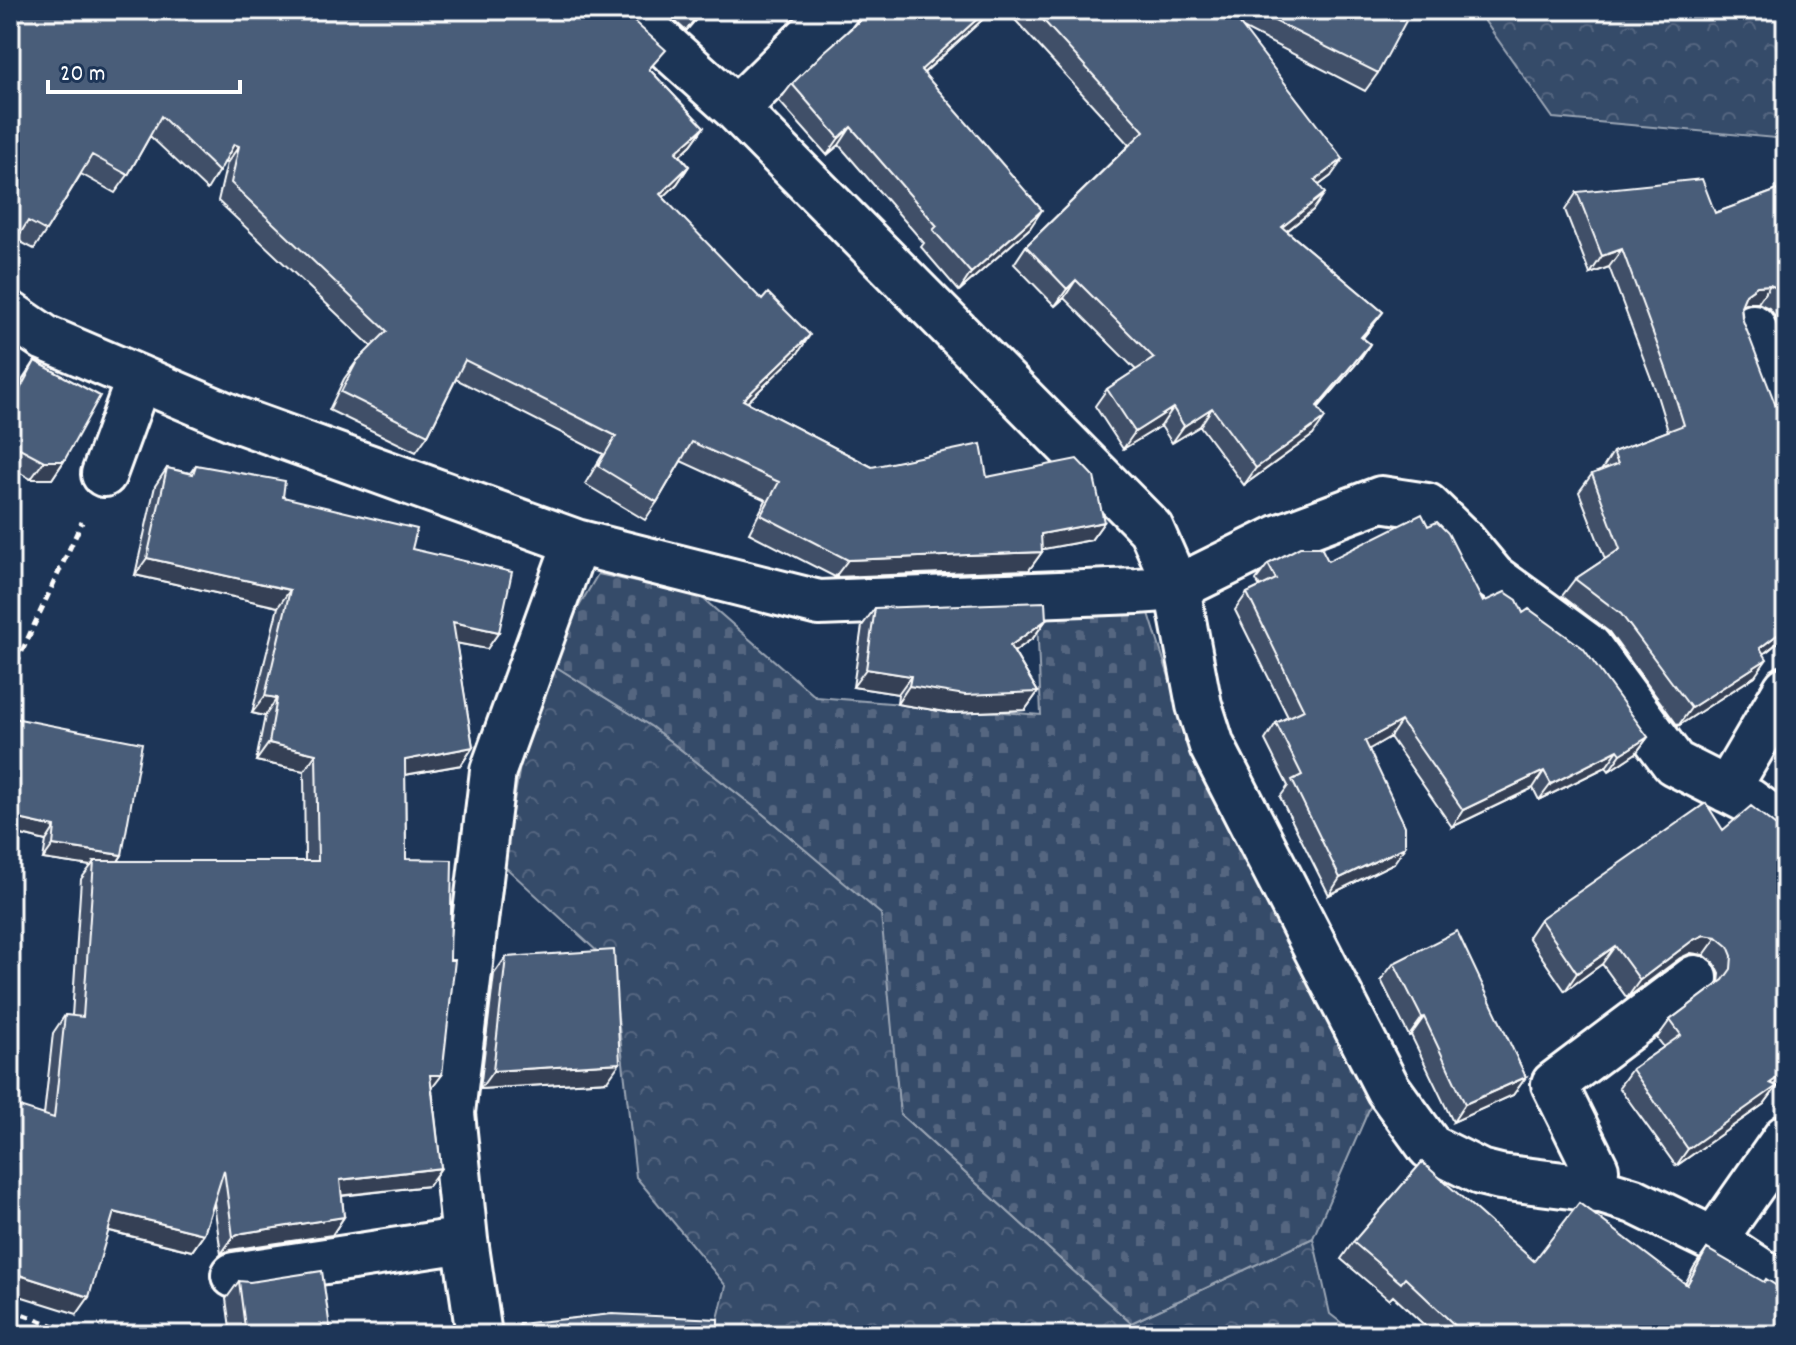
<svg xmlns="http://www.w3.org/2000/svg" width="1796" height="1345" font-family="Dekko,sans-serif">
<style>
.forest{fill:url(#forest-crowns);stroke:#9aa5b4;stroke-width:2}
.cemetery{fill:url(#cemetery-stones);stroke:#9aa5b4;stroke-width:2}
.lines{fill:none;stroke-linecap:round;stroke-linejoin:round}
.minor-casing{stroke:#fff;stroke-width:50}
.path{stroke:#fff;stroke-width:5;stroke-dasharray:8 6;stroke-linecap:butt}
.minor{stroke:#1d3557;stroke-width:44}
.wall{fill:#405068;stroke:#fff;stroke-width:2}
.shaded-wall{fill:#344155;stroke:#fff;stroke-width:2}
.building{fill:#4a5d79;stroke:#fff;stroke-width:2}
</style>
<defs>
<pattern id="forest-crowns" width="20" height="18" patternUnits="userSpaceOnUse" patternTransform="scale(2)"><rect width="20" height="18" fill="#364b69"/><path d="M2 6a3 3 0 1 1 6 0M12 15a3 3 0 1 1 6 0" fill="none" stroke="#546680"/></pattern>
<pattern id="cemetery-stones" width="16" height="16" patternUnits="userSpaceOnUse" patternTransform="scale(2)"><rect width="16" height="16" fill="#364b69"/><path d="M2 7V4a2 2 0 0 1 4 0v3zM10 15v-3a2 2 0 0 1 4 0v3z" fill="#546680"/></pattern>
</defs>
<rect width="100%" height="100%" fill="#1d3557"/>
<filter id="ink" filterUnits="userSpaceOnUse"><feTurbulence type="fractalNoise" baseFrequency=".0125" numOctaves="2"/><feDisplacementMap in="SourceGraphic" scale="16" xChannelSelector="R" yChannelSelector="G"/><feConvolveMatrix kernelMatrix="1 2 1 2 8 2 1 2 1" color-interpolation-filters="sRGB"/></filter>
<g filter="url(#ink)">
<path class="forest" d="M1477,10h309v129l-233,-21z
M547,661l105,66 105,82 125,105 18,200 231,209 182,-85 17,76 27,21h-643l12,-49 -90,-109 -24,-212 -109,-100 17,-99z"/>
<path class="cemetery" d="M598,574l102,22 116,101 225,18 -4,-99 111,-6 44,140 185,341 -64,147 -182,85 -231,-209 -19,-200 -124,-105 -105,-82 -105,-66z"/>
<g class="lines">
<defs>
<path id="minor" d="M626,10l110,99 415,420 26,59 22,117 13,41 176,343 42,58 50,25 20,5 95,12 39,12 80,39 72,48
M736,109l100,-99
M10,314l35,24 190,81 341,123 243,61 318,-12 40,-3 103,-51 101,-38 46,7 36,35 30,36 96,70 85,116 75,38 37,27
M1753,327l33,87
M104,474l35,-96
M1727,790l59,-101
M1595,1189l1,-20 -42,-85 141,-106
M1714,1240l72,-103
M234,1275l231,-35
M479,1335l-14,-95 -13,-127 41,-342 83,-229"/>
</defs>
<use href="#minor" class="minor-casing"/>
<path class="path" d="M10,677l72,-155
M10,1310l70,25"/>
<use href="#minor" class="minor"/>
</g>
<path class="wall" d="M10,10l641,61 53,56 -13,18 -11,10 9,11 -12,18 -14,13 135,156 -51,49 125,65 115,10 117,45 -13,18 -49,9v3l-13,18 -194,7 -86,-44 17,-33 -85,-39 -24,41 -12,18 -60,-36 18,-30 -147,-75 -28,56 -12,17 -87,-42 15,-31 13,-18 15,-14 -154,-146 9,-38 -3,-1 -17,28 -57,-54 -22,39 -13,18 -34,-19 -35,57 -12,18 -17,-9 -7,10z
M663,10h41l-18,21z
M868,10h125l-69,63 106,155 -71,63 -38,-44 3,-4 -85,-98 -12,10 -48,-54 13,-17 69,-65z
M1006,10h380l-8,63 -13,18 -122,-63 88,148 -12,9 -6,25 -26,21 96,81 -20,26 7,6 -12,18 -40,46 -5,27 -69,50 -44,-59 -28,17 -11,-17 -38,23 -28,-43 12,-17 29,-19 -72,-72 -9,8 -41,-42 12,-18 103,-101z
M1786,187v157l-10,-27 -7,-9 -11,-5h-13l-4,3 45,330 -22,18 -9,22 -77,50 -69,-94 -47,-36 13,-17 30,-20 -26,-67 13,-18 9,-3 12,-19 55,-21 -13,-42 -46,-122 -19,7 -25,-64 12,-18 138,21z
M35,361l29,100 -12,18h-21l-21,-12v-64l13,-24z
M196,465l87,32 129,52 87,83 -12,17 -31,-6 17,104 -12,18 -56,10 1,84 35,309 -13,18 -86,10 2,21 -12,18 -102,15 -9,4 -7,-51 -10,31 -12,17 -84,-20 -31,83 -33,-199 9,-82 12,-18 7,1 9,-137 10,-13 -48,-7 3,-18 -36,-9v-109l4,-5 108,137 -4,6h187l-1,-90 -48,-10 9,-45 -13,-3 26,-106 -143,-32 20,-89 12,-18 23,5z
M1428,526l55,76 40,11 125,124 -12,16 -27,18 -3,-4 -67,33 -6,-12 -81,39 -62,-90 -21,12 25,114 -65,32 -49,-98 8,-11 -23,-46 11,-17 12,-6 -53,-107 12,-17 13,-6 -4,-7 12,-16 60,-3z
M875,608l171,12 -13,18 -19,14 24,40 -13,18 -73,3 -55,-9 1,-10 -45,-7 9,-61z
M1780,829l6,2v250l-10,7 -12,16 -88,62 -57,-79 13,-18 32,-22 -7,-9 13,-18 49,-37 1,-9 -5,-10 -11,-9 -13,-2 -11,5 -53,40 -25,-34 -37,27 -37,-54 12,-18 183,-89z
M506,957l101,124 -127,8 14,-115z
M1394,963l132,114 -13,18 -60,27 -42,-87 -2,1 -28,-56z
M1353,1242l181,19 151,23 9,-17 13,-18 79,86h-351l-42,-39 -4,4 -48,-41z
M1786,1248v10l-5,-3z
M239,1281l92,54h-100l-5,-36z
M520,1324l198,11h-206z"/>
<path class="shaded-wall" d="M701,10h3l-18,21z
M987,10h6l-85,77 13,-17z
M704,127l-13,18 -27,25 12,-18z
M851,127l-12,18 -12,10 12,-17z
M234,144l5,2 -12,17 -5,-1z
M1343,159l-12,17 -28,21 12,-17z
M689,166l-12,18 -29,28 12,-18z
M1325,193l-12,17 -43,34 12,-17z
M1042,210l-12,18 -71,63 12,-18z
M1622,249l-13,18 -19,7 12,-18z
M1076,280l-12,18 -9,8 12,-17z
M1770,285l-12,18h-13l-12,9 13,-18 11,-8z
M1383,312l-13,17 -21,25 12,-17z
M810,335l-12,18 -67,65 12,-18z
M1370,344l-12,18 -54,62 13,-18z
M1173,408l-12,18 -38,23 12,-17z
M1212,408l-12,18 -28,17 12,-17z
M1325,418l-12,17 -69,50 12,-17z
M44,461h20l-12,18h-21z
M1104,522l-13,18 -63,12 13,-18z
M1042,552l-13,18 -194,7 13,-17z
M147,558l143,32 -12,17 -143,-32z
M1046,620l-13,18 -36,26 13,-18z
M453,622l46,10 -12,17 -47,-9z
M1786,628v8l-38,30 12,-18z
M1767,659l-12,17 -77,50 13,-18z
M866,669l45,7 -13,18 -45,-7z
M909,686l129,6 -13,18 -73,3 -55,-9z
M265,696l12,2 -12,18 -13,-3z
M1401,721l-11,16 -36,21 11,-17z
M1648,737l-12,16 -27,18 12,-17z
M269,743l47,11 -12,17 -48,-10z
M473,747l-12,18 -68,12 12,-17z
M1618,750l-12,17 -67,33 12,-16z
M1544,771l-11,17 -81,39 11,-17z
M10,817l45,10 -9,14 -36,-9z
M53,845l69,10 -9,14 -19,-8 -3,5 -48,-7z
M1405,847l-11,16 -65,32 11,-17z
M1704,935l13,2 -13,18 -13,-2 -11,5 -53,40 13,-18 53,-40z
M1615,946l-13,18 -37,27 12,-18z
M1424,1017l-13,18 -2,1 13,-18z
M620,1063l-13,18 -127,8 13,-18z
M1786,1072v9l-10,7 -12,16 -88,62 12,-17 82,-66z
M430,1075h12l-13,17z
M1526,1077l-13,18 -60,27 12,-18z
M441,1168l-13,18 -100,11 12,-17z
M114,1212l90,22 -12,17 -90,-22z
M344,1217l-12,18 -102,15 -9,4 12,-17 10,-4z
M10,1272l79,25 -12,17 -67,-21z"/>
<path class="building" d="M10,10h611l45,40 -17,19 55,58 -28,25 13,14 -29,28 102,106 6,-7 42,42 -67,65 129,67 109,-23 6,33 90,-18 17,18 10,45 -63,12 1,18 -194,8 -87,-45 18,-33 -87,-40 -35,60 -59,-36 18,-30 -151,-76 -37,75 -87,-43 16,-31 30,-30 -156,-148 8,-37 -5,-2 -15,28 -58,-56 -33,59 -36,-20 -46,76 -18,-10 -11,18 -7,-4z
M870,10h117l-66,60 121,140 -71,63 -38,-43 4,-4 -86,-99 -12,11 -47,-54 32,-32 47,-41z
M1034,10h195l114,149 -28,21 10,13 -43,34 101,85 -22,25 9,7 -53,62 8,12 -69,50 -44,-60 -28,18 -11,-18 -38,24 -28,-43 47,-31 -78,-78 -9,9 -41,-43 118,-115z
M1253,10h133l20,11 -28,52z
M1702,179l13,34 71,-26v109l-4,-6 -12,-5 -13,1 -11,8 -5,12 1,12 34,88 6,9 4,2v211l-26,20 7,11 -76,49 -70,-94 -46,-35 45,-30 -28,-75 26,-10 -5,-12 71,-27 -17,-54 -45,-122 -20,7 -25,-64z
M35,361l65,35 -36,65h-20l-34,-18v-35z
M196,465l89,16 -2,16 134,32 -5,20 100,23 -13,60 -46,-10 20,125 -68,13 1,99 46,1 -2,100h5l-13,115h-12l11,93 -101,12 4,37 -101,16 -10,4 -9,-67 -20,64 -90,-22 -25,85 -79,-25v-168l44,14 11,-103 18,2 11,-156h224l-2,-107 -47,-11 8,-45 -12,-2 25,-106 -143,-32 20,-90 26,6z
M1422,514l6,12 9,-4 11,11 35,69 22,-10 12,8 6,13 6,-4 54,39 65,89 -27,17 -3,-4 -67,34 -7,-13 -81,39 -62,-89 -36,20 40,85v21l-65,31 -48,-98 10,-5 -26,-52 28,-13 -57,-117 29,-14 -8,-15 32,-17h21l7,14z
M1045,602l1,18 -36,26 28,46 -73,3 -56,-9 2,-10 -45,-7 9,-61z
M14,718l128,25 -20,112 -69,-10 2,-18 -45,-10v-79z
M1706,803l17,27 28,-24 29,23 6,2v241l-16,11 7,3 -89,63 -56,-80 49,-34 -11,-15 53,-40 8,-11 1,-13 -4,-10 -11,-9 -13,-2 -11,5 -53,40 -25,-34 -38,27 -37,-54z
M1457,931l69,146 -61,27 -41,-87 -2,1 -28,-55z
M614,950l6,113 -127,8 13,-114z
M1422,1162l112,99 45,-58 108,82 20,-36 57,33 2,-3 20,13v43h-321l-60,-57 -4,5 -48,-41z
M322,1271l9,64h-85l-7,-54 11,1z
M612,1314l106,5v16h-197l-1,-11z"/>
</g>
<rect width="1796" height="1345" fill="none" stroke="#1d3557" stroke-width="40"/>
<rect x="20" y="20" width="1756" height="1305" fill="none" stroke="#fff" stroke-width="3" filter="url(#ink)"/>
<path d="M48 80v12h192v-12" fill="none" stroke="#ffffff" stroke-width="4"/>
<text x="60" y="80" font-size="24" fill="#ffffff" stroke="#1d3557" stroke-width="6" paint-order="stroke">20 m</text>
</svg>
